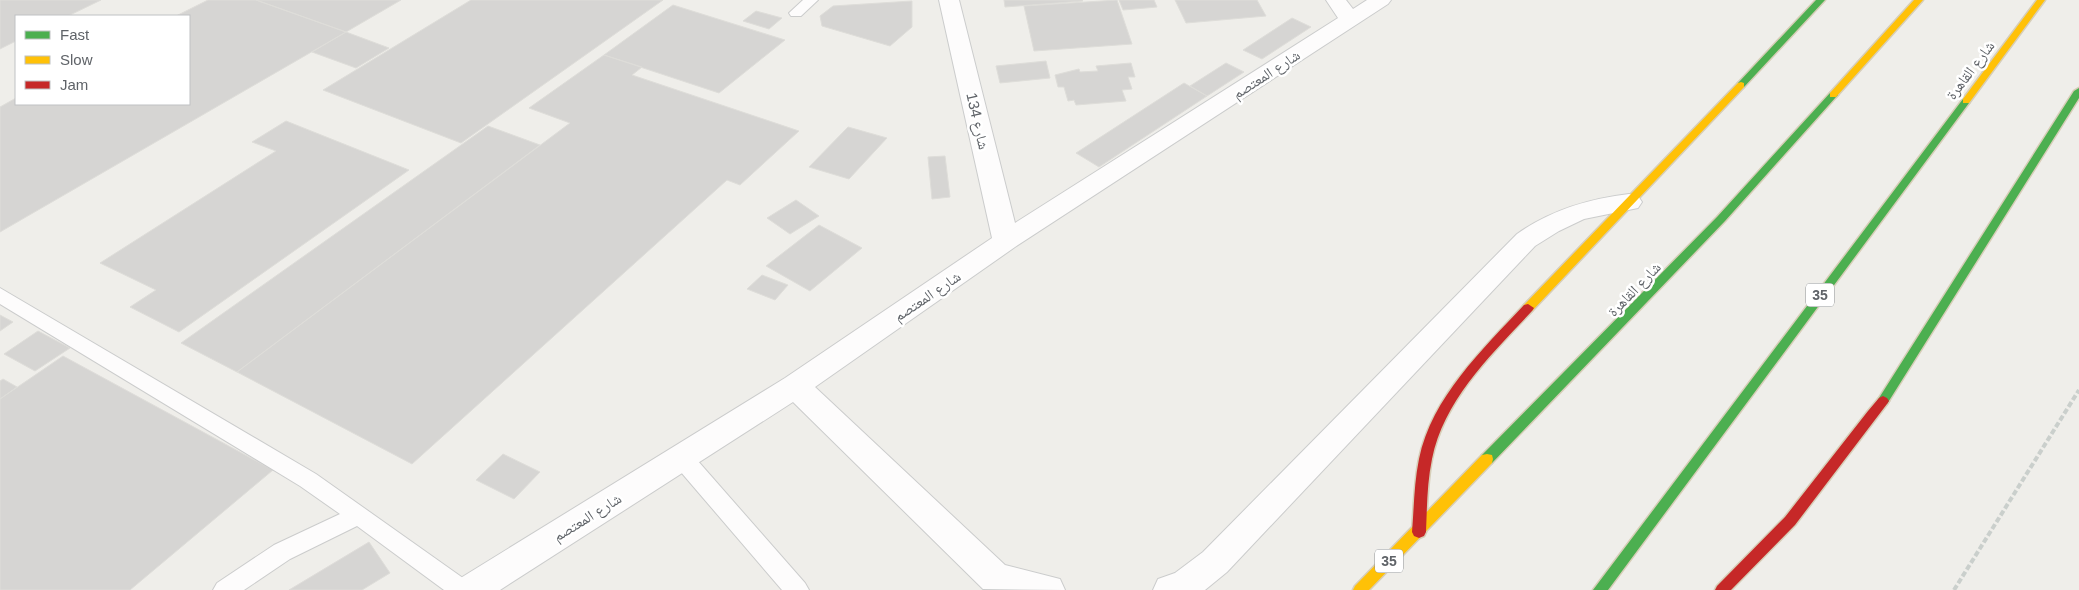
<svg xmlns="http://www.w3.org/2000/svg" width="2079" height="590" font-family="Arial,'Noto Naskh Arabic',sans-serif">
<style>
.building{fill:#d6d5d3;stroke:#deddd9}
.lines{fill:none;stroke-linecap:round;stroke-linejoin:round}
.lane-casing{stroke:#cbcccc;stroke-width:2}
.street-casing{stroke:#cbcccc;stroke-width:2}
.fast-casing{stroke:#d7ceb8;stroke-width:3}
.slow-casing{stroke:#d7ceb8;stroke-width:3}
.jam-casing{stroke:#d7ceb8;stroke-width:3}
.path{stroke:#cacfcc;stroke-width:4;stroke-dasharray:5.5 2.5;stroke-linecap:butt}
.lane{fill:#fdfcfc;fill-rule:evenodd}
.street{fill:#fdfcfc;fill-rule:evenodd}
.fast{fill:#4caf50;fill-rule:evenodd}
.slow{fill:#ffc107;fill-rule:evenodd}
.jam{fill:#c62828;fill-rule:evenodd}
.labels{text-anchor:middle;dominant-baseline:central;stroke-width:5;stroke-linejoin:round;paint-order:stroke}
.shield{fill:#fff;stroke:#8f9295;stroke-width:1}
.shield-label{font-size:14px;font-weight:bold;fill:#5f6368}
.street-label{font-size:15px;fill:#5f6368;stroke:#fff}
</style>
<rect width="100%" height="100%" fill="#efeeea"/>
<path class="building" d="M0,0h101l-33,16h-52v25l-16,8z
M208,0h48l90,32 -346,200v-125l16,-9v6h173v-88h-13z
M256,0h145l-55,32z
M471,0h192l-202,143 -138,-53z
M1004,0h78l1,1 -78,6z
M1117,0l15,44 -98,7 -10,-45z
M1119,0h35l3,7 -34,3z
M1175,0h82l9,16 -80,7z
M912,1v26l-22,19 -68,-20 -2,-10 13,-10z
M673,5l112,35 -66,53 -115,-38z
M756,11l26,7 -13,11 -26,-8z
M1292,18l19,9 -49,32 -19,-9z
M346,32l43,16 -33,20 -44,-16z
M604,55l38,12 -10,8 167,56 -59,54 -13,-5 -315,284 -175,-92 333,-249 -41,-15z
M1046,61l4,17 -50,5 -4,-17z
M1131,63l4,14h-7l4,12 -10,1 4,11 -50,4 -2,-5 -6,1 -4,-14h-6l-3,-12 24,-6 1,3 18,-1 -2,-5z
M1226,63l18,9 -37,24 -17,-10z
M1184,83l23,13 -108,71 -23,-14z
M286,121l123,49 -230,162 -49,-25 26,-17 -56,-27 176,-112 -24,-9z
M488,126l52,19 -303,227 -56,-29z
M848,127l39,11 -38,41 -40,-12z
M945,156l5,41 -18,2 -4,-42z
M796,200l23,16 -29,18 -23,-16z
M819,225l43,23 -52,43 -44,-25z
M762,275l26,10 -13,15 -28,-11z
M0,315l13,7 -13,9z
M38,331l32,17 -35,23 -31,-17z
M63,356l210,114 -143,120h-130v-191z
M3,379l14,8 -17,12v-18z
M503,454l37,18 -26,27 -38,-19z
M369,542l21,31 -28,17h-73z"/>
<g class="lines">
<defs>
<path id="lane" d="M803,0h15l-17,16h-10l-2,-3z
M0,288l316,186 154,109 4,7h-30l-87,-64 -67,33 -46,31h-31l4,-7 57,-38 66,-31 -40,-28 -300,-182z
M682,449l8,3 115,131 4,7h-27l-108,-126 -3,-6 3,-6z"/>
<path id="street" d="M939,0h20l56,223 323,-205 -12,-18h20l7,9 14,-9h24l-3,4 -373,243 -200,140 190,178 55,14 5,11 -82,-1 -190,-187 -293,188h-46l5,-11 326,-201 207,-140z
M1629,194l9,2 4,6 -4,6 -54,11 -25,12 -24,15 -308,326 -22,18h-52l5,-11 17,-6 28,-21 314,-318c34,-24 71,-35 112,-40z"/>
<path id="fast" d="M1816,0h9l-81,87h-6v-4z
M2079,88v10l-192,306h-8l-2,-3 2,-3 195,-307z
M1833,92l5,3 -2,2 -111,124 -233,242 -5,1 -5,-1 -1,-4 1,-4 235,-238 113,-124z
M1966,98l3,1v4l-361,487h-15l370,-491z"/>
<path id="slow" d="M1914,0h9l-87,97h-6v-4z
M2037,0h8l-76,103h-6v-4z
M1741,82l3,1v4l-212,224h-8l-2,-3 2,-3 214,-222z
M1487,454l5,1 1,4 -1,4 -123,127h-16l2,-4 127,-131z"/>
<path id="jam" d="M1528,304l6,4 -2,3c-40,43 -88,88 -100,148 -5,24 -5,49 -6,73l-2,4 -5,2 -5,-2 -2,-4c2,-24 2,-49 7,-73 13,-62 63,-109 105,-154z
M1883,396l4,2 2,3 -2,3 -92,121 -64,65h-16l2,-4 68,-69 83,-106 11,-13z"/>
</defs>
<use href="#lane" class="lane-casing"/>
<use href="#street" class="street-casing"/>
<use href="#fast" class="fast-casing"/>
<use href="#slow" class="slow-casing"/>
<use href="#jam" class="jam-casing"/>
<path class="path" d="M1954,590l125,-200"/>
<use href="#lane" class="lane"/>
<use href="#street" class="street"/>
<use href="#fast" class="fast"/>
<use href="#slow" class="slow"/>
<use href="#jam" class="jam"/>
</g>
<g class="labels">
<g class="shield">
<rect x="1806" y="283.5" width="28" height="23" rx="4"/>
<rect x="1375" y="549.5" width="28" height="23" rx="4"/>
</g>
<g class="shield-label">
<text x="1820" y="295">35</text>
<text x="1389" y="561">35</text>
</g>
<g class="street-label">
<text transform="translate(1970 70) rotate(-53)">شارع القاهرة</text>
<text transform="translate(1266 74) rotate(-33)">شارع المعتصم</text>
<text transform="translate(978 121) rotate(77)">شارع 134</text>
<text transform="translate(1634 289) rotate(-46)">شارع القاهرة</text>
<text transform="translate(927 296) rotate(-34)">شارع المعتصم</text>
<text transform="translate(587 517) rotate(-32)">شارع المعتصم</text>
</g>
</g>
<rect x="15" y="15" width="175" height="90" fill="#ffffff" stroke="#bfc1c3"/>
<rect x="25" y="31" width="25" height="8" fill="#4caf50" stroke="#bfc1c3"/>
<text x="60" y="40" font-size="15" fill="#5f6368">Fast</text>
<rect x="25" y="56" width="25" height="8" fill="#ffc107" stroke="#bfc1c3"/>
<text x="60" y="65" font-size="15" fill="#5f6368">Slow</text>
<rect x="25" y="81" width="25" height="8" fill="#c62828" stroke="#bfc1c3"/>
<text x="60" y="90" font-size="15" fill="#5f6368">Jam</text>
</svg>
